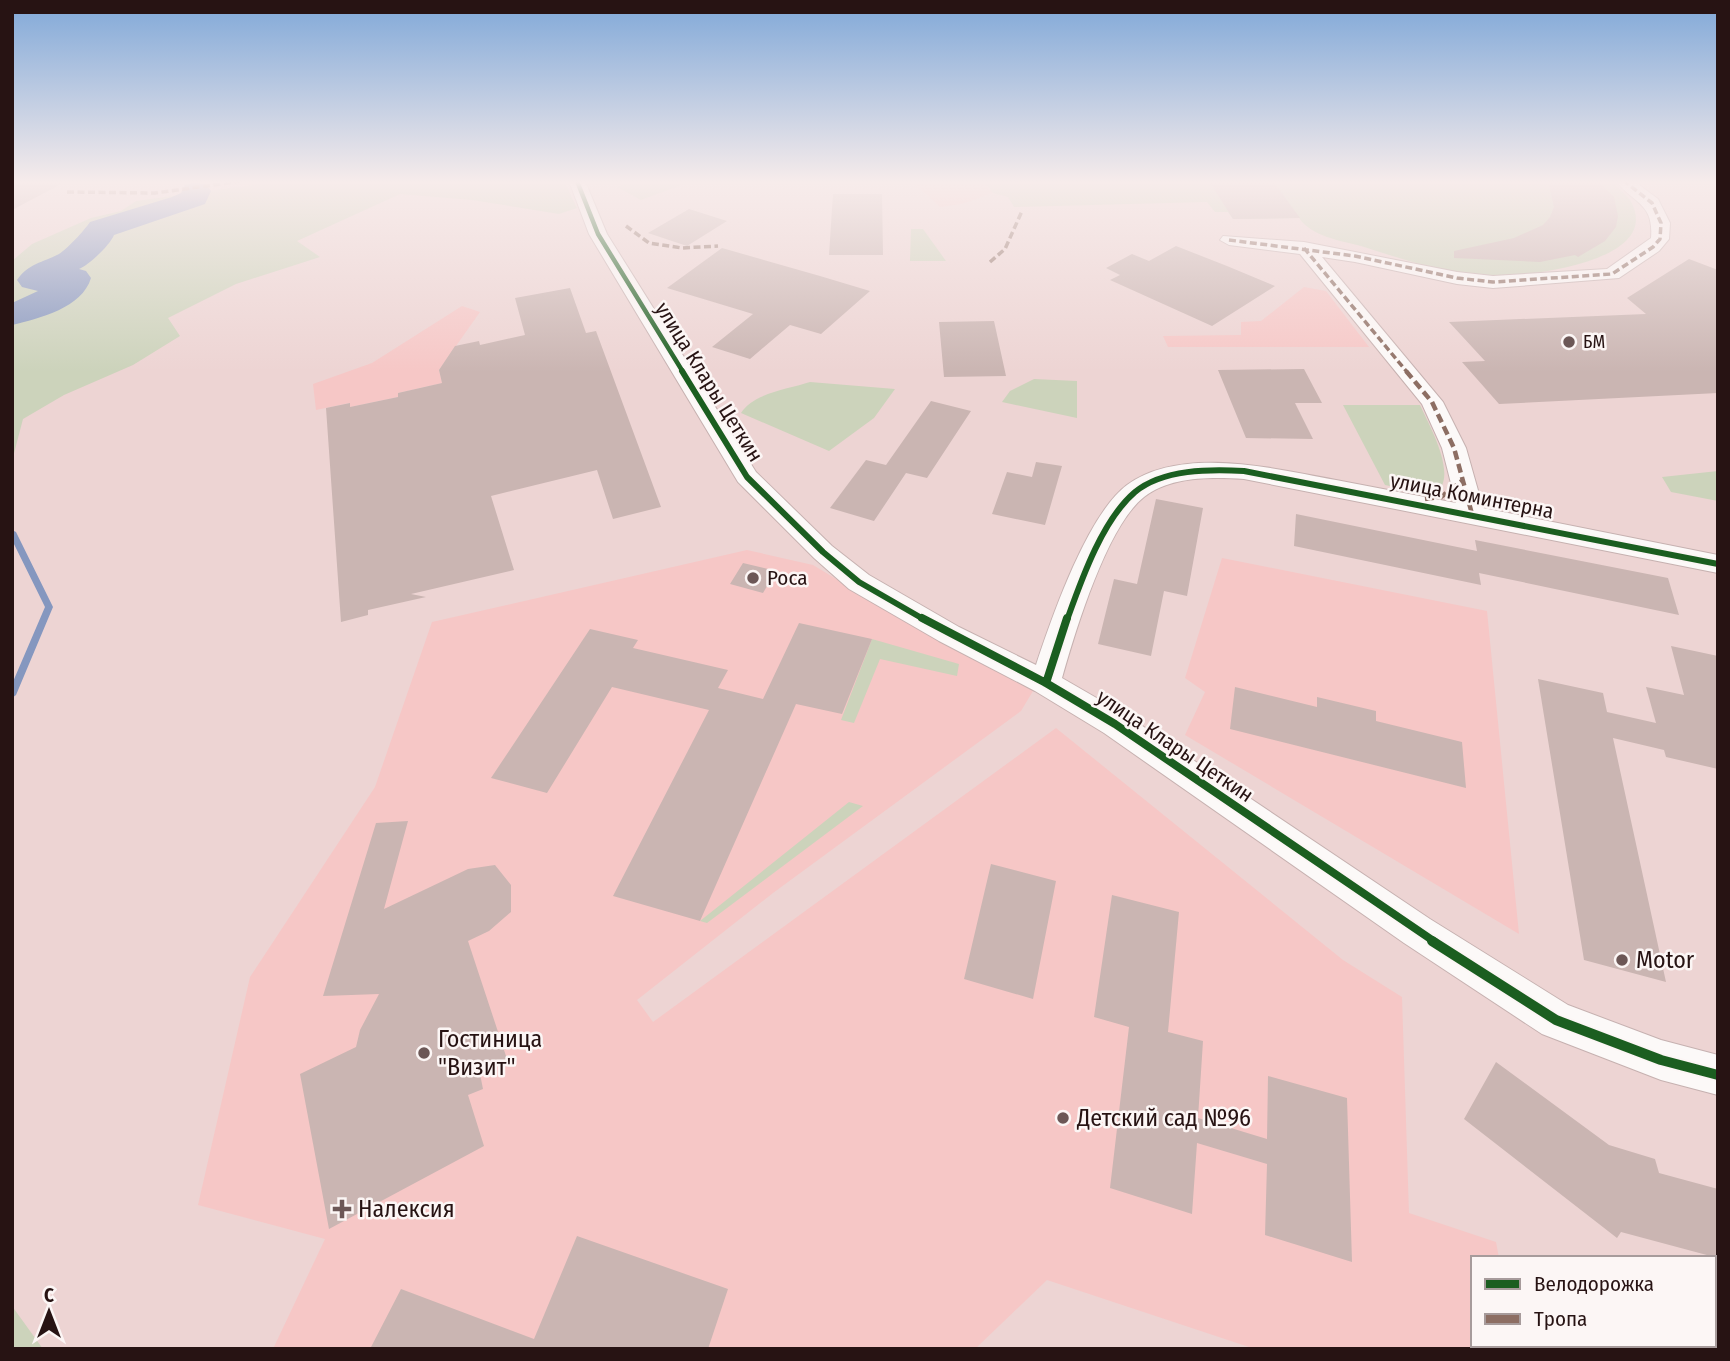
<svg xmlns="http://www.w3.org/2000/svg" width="1730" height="1361" font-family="'Fira Sans Condensed',sans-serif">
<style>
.built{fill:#f6c7c6}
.green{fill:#ccd3bb}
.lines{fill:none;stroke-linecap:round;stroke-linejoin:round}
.stream{fill:#8597bf;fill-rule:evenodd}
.river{fill:#8597bf;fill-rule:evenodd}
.building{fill:#cab5b2}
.street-casing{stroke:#c6b1b0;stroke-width:2}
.street{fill:#fcf9f8;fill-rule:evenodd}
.quiet-far1{stroke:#8d6e63;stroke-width:3.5;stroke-dasharray:7 3.5;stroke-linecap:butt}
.quiet{stroke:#8d6e63;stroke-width:4.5;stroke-dasharray:9 4.5;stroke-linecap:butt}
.cycleway-far3-casing{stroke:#fcf6f5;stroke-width:7}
.cycleway-far2-casing{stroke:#fcf6f5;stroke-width:10}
.cycleway-far1-casing{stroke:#fcf6f5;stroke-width:12}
.cycleway-casing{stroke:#fcf6f5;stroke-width:14}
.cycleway-far3{stroke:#1b5e20;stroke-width:4.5}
.cycleway-far2{stroke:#1b5e20;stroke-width:6}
.cycleway-far1{stroke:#1b5e20;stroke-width:8}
.cycleway{stroke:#1b5e20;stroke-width:10}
.poi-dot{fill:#6c5756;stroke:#fcf6f5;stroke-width:2.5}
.labels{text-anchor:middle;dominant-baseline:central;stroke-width:5;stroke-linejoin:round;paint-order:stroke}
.far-poi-label{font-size:18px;fill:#271313;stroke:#fcf6f5;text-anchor:start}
.street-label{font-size:21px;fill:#271313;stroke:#fcf6f5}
.poi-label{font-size:21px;fill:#271313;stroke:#fcf6f5;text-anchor:start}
.near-poi-label{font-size:24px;fill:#271313;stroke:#fcf6f5;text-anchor:start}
</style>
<rect width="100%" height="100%" fill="#edd4d3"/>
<path class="built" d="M912,181h71l10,12 -31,11 -22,3z
M1304,287l22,4 43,56h-201l-5,-11 78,-1v-13l20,-1z
M462,306l18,6 -41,58 3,13 -44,10v4l-48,10 -1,-4 -33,7 -3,-26 59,-21z
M747,550l66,15 86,52 137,69 -15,25 -248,182 -136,107 16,22 403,-294 287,232 59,37 7,216 87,29 3,16h-26v87h43l1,4h-262l-208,-69 -72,69h-702l52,-110 -127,-34 52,-228 125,-190 57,-165z
M1222,558l265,53 32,323 -334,-199 20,-43 -20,-14z"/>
<path class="green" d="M281,181h283l13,27 -18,6 -87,-14 -72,-6 -103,47 23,16 -84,27 -68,34 12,18 -47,29 -69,30 -41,24 -11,42v-200l20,-17 59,-26 30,-7 15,-10z
M632,181h60l-51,19 -24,-13z
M984,181h627c6,6 14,12 19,19 38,64 -116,79 -150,76 -41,-4 -81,-18 -119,-30 -20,-5 -50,-10 -62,-28l-66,1 -5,-7h-13l-8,-10 -193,5 -6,-10 -15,-4z
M911,229h12l23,32h-36z
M1034,379l43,2v37l-75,-16 8,-11z
M810,382l85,7 -21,29 -45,33 -88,-38c12,-20 48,-24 69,-31z
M1343,405h77c9,20 42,77 12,90l-47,-10z
M1718,471v30l-47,-9 -9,-15z
M872,639l87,25 -2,12 -77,-17 -26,64 -13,-3z
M849,802l14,4 -156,117 -7,-2z
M12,1306l31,43h-31z"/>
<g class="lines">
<path class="stream" d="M12,530l4,2 37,75 -37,88 -4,3v-14l33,-77 -33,-67z"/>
<path class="river" d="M196,182l11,3 4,6 -6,13 -91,31c-4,10 -25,30 -35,34l7,2 5,7c-9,30 -51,40 -79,47v-22l26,-12 -16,-4 -5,-7c12,-17 25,-17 42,-26 8,-5 25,-23 31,-32l82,-25 9,-4 4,-8z"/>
</g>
<path class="building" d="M12,181h55l-55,29z
M1209,181h64l27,37 -67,1z
M1548,181h50l16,16 4,19 -2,11 -11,14 -27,16 -3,-2 -35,7 -86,-4v-7l60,-13 29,-13 7,-8 4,-10z
M833,194h49l1,61h-54z
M689,209l38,12 -40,25 -39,-13z
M1176,246l51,20 48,20 -63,40 -102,-46 10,-5 -14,-7 26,-14 17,7z
M722,248l98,28 50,15 -49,43 -31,-9 -40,34 -38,-12 41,-33 -86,-26z
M1689,259l29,11v123l-219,11 -37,-42 23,-1 -36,-39 197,-8 -19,-16z
M570,288l16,45 10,-2 65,176 -48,12 -16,-49 -106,26 23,74 -103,24 15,3 -58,13v5l-27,7 -15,-214 24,-5v4l48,-10v-4l44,-10 -3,-13 16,-24 24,-5 1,4 45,-10 -10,-37z
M994,321l12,55 -62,1 -5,-55z
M1304,369l18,34h-27l18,36 -67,-1 -28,-68z
M931,401l40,10 -44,67 -21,-5 -32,48 -44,-13 36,-48 20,5z
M1036,462l26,4 -17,59 -53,-11 15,-42 25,5z
M1156,499l47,9 -16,88 -23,-5 -13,65 -53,-12 16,-65 23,5z
M1296,514l181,37 -2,-11 193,38 11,37 -200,-42 2,12 -187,-39z
M743,563l33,8 -13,22 -33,-9z
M799,623l73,16 -30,75 -46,-10 -96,217 -87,-25 96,-186 -97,-23 -65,106 -56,-15 99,-149 48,11 -5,8 95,22 -10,18 45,11z
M1671,646l47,10v113l-52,-12 -2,-7 -51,-12 53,244 -82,-22 -46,-281 65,14 4,19 49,11 -10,-36 38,8z
M1235,687l82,20v-10l59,14v10l86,21 4,46 -236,-59z
M408,821l-24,88 84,-40 27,-4 16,20v27l-22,19 -21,10 39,118 -27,15 3,15 -15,6 16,51 -155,83 -29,-155 56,-27 4,-17 19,-36 -56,2 53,-173z
M991,864l65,17 -23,118 -69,-20z
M1112,895l67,17 -11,120 35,9 -5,77 69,21 1,-63 79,22 5,164 -87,-27 2,-71 -70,-21 -5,71 -82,-26 19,-161 -35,-10z
M1496,1062l113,83 46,14 4,14 59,16v69l-97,-26 -4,6 -153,-119z
M577,1236l151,53 -20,60h-338l31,-60 133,50z"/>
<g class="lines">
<defs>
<path id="street" d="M569,181h16l22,53 149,238 76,74 37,29 90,52 77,38c16,-48 51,-150 91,-180 55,-40 148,-16 209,-5 40,8 80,15 120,23l-14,-55 -20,-44 -122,-150 -71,-9 -9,-5 3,-4 81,6 153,30 36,4 114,-7 44,-31c3,-35 -17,-34 -35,-57h18l24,18 12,24 -1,16 -10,12 -40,27 -126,10 -36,-4 -102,-22 -33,-5 121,145 23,46 17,60 235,47v18l-474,-94c-32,-2 -73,-3 -100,18 -37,29 -69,135 -82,181l64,37 304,204 138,86 93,35 57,15v40l-57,-15 -119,-46 -138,-91 -300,-210 -69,-42 -96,-50 -90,-52 -35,-31 -76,-76 -149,-248z"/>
</defs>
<use href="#street" class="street-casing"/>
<use href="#street" class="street"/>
<path class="quiet-far1" d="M67,192l88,1 87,-12
M626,226l23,17 33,5 36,-2
M1229,240l126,16 102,22 36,4 119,-8 41,-27 7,-8 1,-16 -9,-20 -28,-22
M1304,248l103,124
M990,262l15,-13 17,-38"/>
<path class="quiet" d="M1406,371l26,31 22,46 18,66
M1425,499l16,-2 22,-17"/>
<defs>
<path id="cycleway-far3" d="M577,181l21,53 85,138"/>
<path id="cycleway-far2" d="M682,371l65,106 76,75 36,30 66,38
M1067,620c14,-39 35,-100 68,-128 28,-23 75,-23 109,-21l474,93"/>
<path id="cycleway-far1" d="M922,618l124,65 69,41 320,218
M1046,683l21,-65"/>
<path id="cycleway" d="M1432,941l124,79 105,40 57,15"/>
</defs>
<use href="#cycleway-far3" class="cycleway-far3-casing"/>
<use href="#cycleway-far2" class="cycleway-far2-casing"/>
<use href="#cycleway-far1" class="cycleway-far1-casing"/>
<use href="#cycleway" class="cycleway-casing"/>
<use href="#cycleway-far3" class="cycleway-far3"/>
<use href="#cycleway-far2" class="cycleway-far2"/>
<use href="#cycleway-far1" class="cycleway-far1"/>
<use href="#cycleway" class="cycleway"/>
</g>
<linearGradient id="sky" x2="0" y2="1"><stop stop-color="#80a8d8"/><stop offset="0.49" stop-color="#f7eceb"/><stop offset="1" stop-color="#f7eceb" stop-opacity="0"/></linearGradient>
<rect width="1730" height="372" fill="url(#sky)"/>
<g class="poi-dot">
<circle cx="1569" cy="342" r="7"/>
<circle cx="753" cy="578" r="7"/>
<circle cx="1622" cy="960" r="7"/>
<circle cx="424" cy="1053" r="7"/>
<circle cx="1063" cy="1118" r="7"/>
<path d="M338.5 1198.5h7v7h7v7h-7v7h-7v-7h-7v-7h7z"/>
</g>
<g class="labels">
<g class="far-poi-label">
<text x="1583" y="342">БМ</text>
</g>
<g class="street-label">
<text transform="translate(709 382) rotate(58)">улица Клары Цеткин</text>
<text transform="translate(1472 496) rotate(11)">улица Коминтерна</text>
<text transform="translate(1175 746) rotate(34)">улица Клары Цеткин</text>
</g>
<g class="poi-label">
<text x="767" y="578">Роса</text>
</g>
<g class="near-poi-label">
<text x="1636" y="960">Motor</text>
<text x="438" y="1039">Гостиница<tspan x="438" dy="28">"Визит"</tspan></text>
<text x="1077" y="1118">Детский сад №96</text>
<text x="358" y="1209">Налексия</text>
</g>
</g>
<rect width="1730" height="1361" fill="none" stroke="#271313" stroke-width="28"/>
<rect x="1471" y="1256" width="245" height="91" fill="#fcf6f5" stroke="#a79b9b" stroke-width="2"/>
<rect x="1485" y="1279" width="35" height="10" fill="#1b5e20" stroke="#a79b9b" stroke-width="2"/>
<text x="1534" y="1291" font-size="21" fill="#271313">Велодорожка</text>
<rect x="1485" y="1314" width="35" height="10" fill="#8d6e63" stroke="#a79b9b" stroke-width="2"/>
<text x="1534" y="1326" font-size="21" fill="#271313">Тропа</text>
<g transform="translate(49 1312)" stroke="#fcf6f5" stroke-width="5" paint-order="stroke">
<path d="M0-5L12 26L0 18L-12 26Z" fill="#271313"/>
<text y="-10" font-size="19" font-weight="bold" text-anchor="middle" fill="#271313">С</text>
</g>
</svg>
